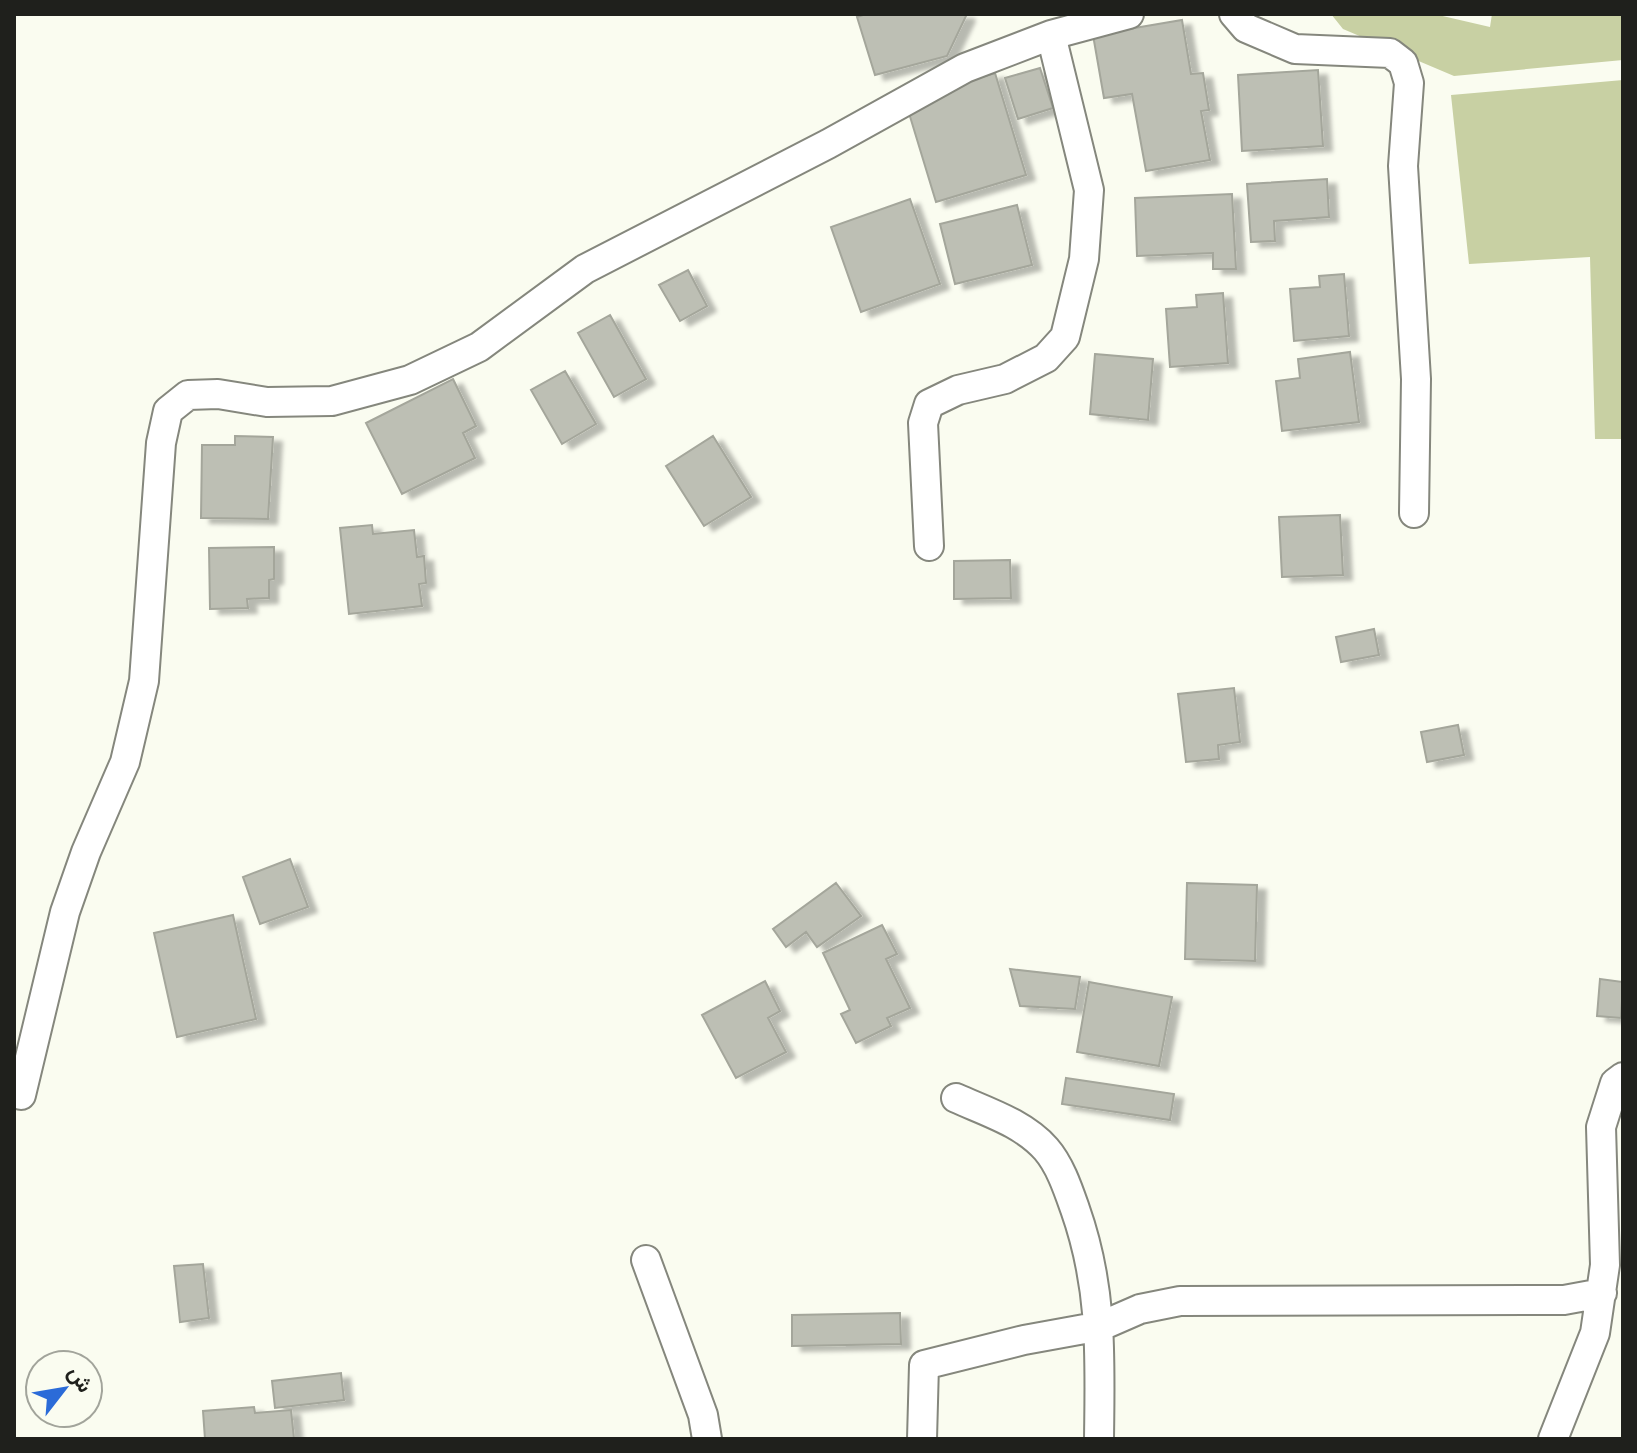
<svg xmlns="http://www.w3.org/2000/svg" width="1637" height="1453" font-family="'Archivo Narrow',Vazirmatn,sans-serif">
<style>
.green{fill:#c8d0a3}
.building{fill:#bdbfb4;stroke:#a4a69b;stroke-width:2;filter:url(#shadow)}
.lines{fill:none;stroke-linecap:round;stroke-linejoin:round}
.street-casing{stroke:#85877d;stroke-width:32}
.street{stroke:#fff;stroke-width:28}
</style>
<defs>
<filter id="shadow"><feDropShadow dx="9" dy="5" stdDeviation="2" flood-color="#0004"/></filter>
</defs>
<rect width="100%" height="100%" fill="#fafcf0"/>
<path class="green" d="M1331,14h103l56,13 2,-13h131v46l-169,16 -111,-47z
M1623,80v359h-28l-5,-182 -121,7 -18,-169z"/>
<path class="building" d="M866,14h99l1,2 -19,40 -72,19 -18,-58z
M1182,20l9,54 12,-1 6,37 -8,1 9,49 -64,11 -14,-77 -28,4 -11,-63z
M1040,68l13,40 -35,11 -13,-41z
M1318,70l5,76 -81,5 -4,-76z
M995,73l31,102 -90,27 -31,-102z
M1327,179l2,38 -55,4 1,20 -24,1 -4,-58z
M1232,194l4,75h-23v-16l-76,3 -2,-58z
M910,199l30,85 -79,28 -30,-85z
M1017,205l15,60 -77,19 -15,-60z
M688,270l19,36 -27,15 -21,-36z
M1344,274l5,62 -55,5 -4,-52 30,-2 -1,-11z
M1223,293l5,70 -58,4 -4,-58 31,-2 -1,-12z
M610,315l36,64 -32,18 -36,-64z
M1350,352l9,70 -77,9 -6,-50 24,-3 -2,-19z
M1095,354l58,5 -5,61 -58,-6z
M565,371l31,53 -34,20 -31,-54z
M453,379l23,47 -13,7 12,25 -73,36 -36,-71z
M235,436l38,1 -5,82 -67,-1 1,-73h33z
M713,436l38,61 -47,29 -38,-60z
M1340,515l3,60 -61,2 -3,-60z
M372,525l1,9 41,-4 3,27 7,-1 2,27 -7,1 3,22 -73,8 -9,-86z
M274,547v32l-5,1v18l-22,1 1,9 -38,1 -1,-61z
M1010,560l1,38 -57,1v-38z
M1374,629l5,26 -38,7 -5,-25z
M1234,688l6,54 -22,3 1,14 -33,3 -8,-68z
M1458,725l6,30 -37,7 -6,-30z
M290,859l18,48 -48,17 -17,-47z
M836,883l25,33 -44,31 -11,-15 -20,15 -13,-18z
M1187,883l70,2 -2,76 -70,-2z
M233,915l23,104 -79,18 -23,-104z
M882,925l15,29 -11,5 24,49 -23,10 4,8 -35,17 -15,-29 9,-4 -27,-57z
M1010,969l70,8 -5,32 -55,-3z
M1600,979l23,3 -2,36 -24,-2z
M765,981l15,30 -12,7 18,34 -50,26 -34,-63z
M1089,982l83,15 -13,69 -82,-14z
M1066,1078l108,16 -4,26 -108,-16z
M203,1264l6,54 -29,4 -6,-56z
M900,1313l1,31 -109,2v-31z
M341,1373l3,27 -69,8 -3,-27z
M254,1407l1,6 36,-3 3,29h-89l-2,-28z"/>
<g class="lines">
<defs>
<path id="street" d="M1234,14l12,14 49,21 95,4 13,10 6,20 -6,83 13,213 -2,134
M929,546l-6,-123 6,-19 29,-14 47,-11 41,-21 19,-21 19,-78 5,-69 -38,-155
M21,1095l44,-183 21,-60 39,-90 19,-81 17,-238 7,-32 20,-16 30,-1 49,8 65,-1 78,-21 69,-33 106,-78 243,-125 137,-76 86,-33 78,-21
M956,1098c31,14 67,25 90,51 14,16 22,40 29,60 28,79 25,148 24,230
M646,1260l57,155 4,24
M922,1439l2,-74 100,-25 77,-14 39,-17 40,-8 384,-1 38,-7
M1553,1439l42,-106 10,-68 -4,-138 14,-44 8,-6"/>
</defs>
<use href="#street" class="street-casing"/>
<use href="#street" class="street"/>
</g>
<rect width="1637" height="1453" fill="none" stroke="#1f201c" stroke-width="32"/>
<g transform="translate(64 1389) rotate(59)"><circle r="38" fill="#fafcf0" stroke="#a2a49b" stroke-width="2"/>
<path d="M0-6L14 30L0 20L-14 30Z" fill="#2b6bd8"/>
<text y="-12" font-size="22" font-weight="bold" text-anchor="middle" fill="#1f201c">ش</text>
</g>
</svg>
